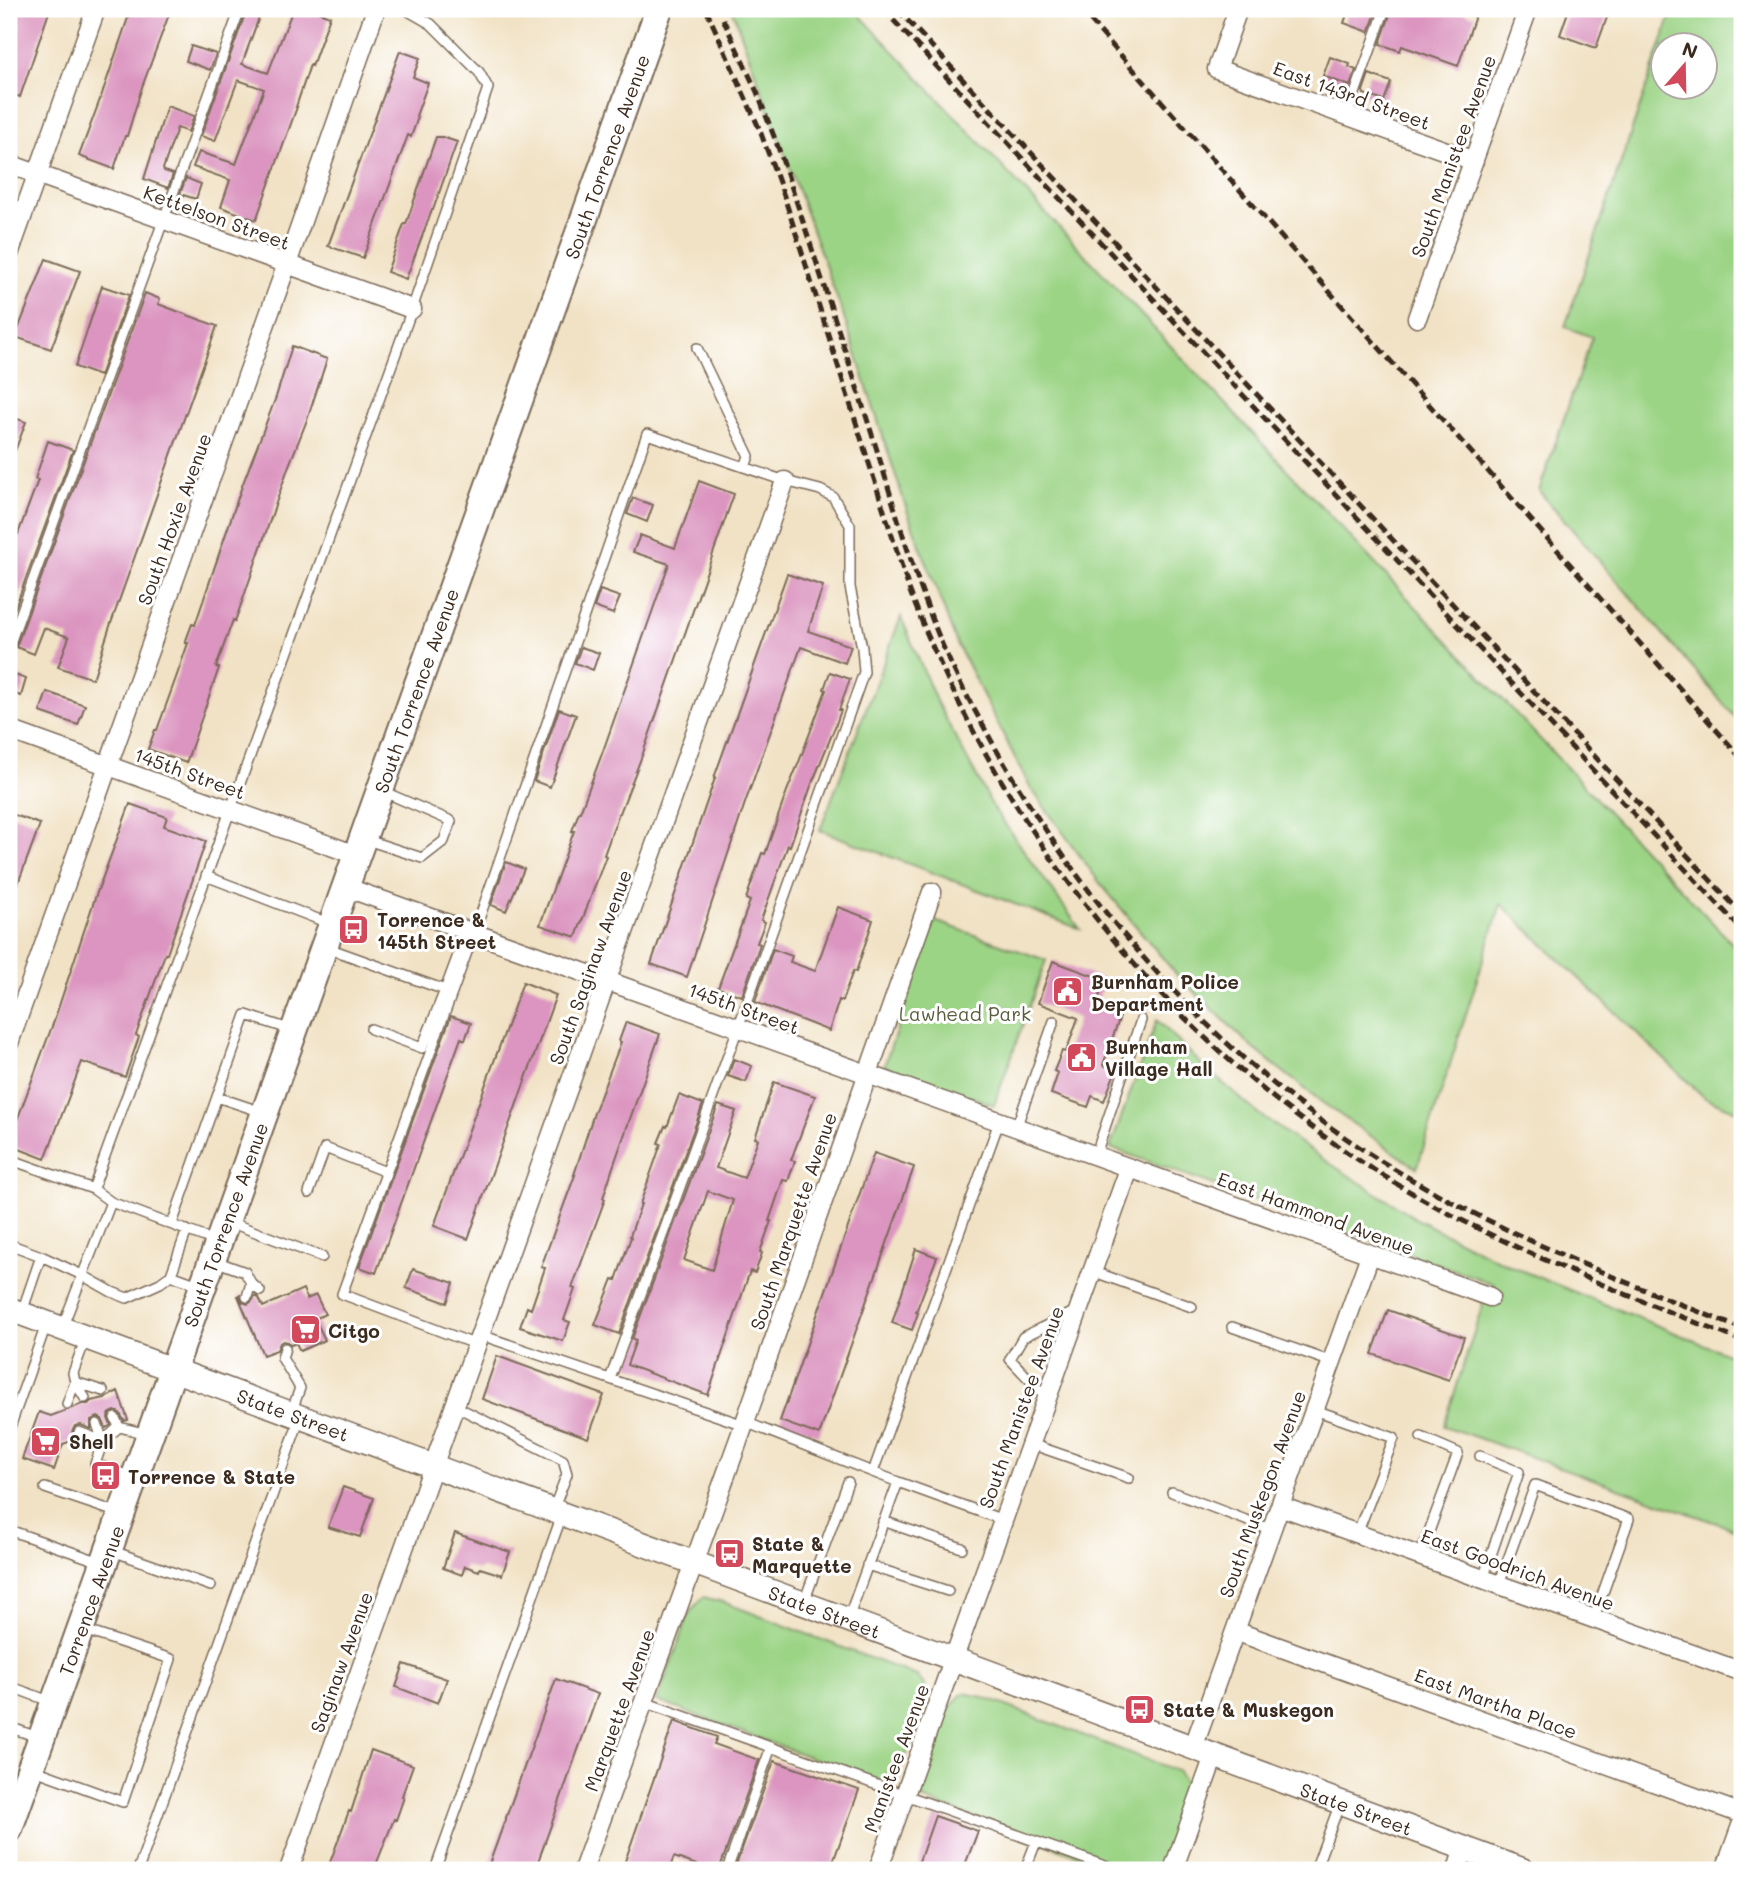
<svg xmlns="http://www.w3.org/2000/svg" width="1751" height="1879" font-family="Mali,sans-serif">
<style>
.green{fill:#9cd486;stroke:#6c7f52;stroke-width:2;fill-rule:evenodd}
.building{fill:#db95c0;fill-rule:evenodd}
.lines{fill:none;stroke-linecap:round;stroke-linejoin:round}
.service-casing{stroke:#7b6a58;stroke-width:12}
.minor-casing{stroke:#7b6a58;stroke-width:21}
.tertiary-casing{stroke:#7b6a58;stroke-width:26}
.secondary-casing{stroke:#7b6a58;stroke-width:30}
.service{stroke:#fff;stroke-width:9}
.minor{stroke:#fff;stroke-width:18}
.tertiary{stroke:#fff;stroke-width:23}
.secondary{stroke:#fff;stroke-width:26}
.rail{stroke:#3b2a1e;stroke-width:5;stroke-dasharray:10 5;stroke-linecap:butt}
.labels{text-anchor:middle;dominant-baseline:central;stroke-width:6;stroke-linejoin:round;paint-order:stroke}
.street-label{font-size:19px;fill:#3b2a1e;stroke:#fff}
.poi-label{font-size:19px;font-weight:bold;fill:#3b2a1e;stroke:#fff;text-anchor:start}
.park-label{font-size:19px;fill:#585d3d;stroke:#fff}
</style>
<rect width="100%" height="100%" fill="#fff"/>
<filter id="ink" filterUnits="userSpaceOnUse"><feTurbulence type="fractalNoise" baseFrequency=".0143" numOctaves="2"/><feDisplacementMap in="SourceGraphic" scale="14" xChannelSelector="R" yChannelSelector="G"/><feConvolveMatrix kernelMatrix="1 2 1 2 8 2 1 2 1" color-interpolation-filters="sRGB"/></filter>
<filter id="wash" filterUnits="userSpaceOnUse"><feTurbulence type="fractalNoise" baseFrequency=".00686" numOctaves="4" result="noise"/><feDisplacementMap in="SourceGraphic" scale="28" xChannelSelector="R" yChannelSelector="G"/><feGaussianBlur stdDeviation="1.57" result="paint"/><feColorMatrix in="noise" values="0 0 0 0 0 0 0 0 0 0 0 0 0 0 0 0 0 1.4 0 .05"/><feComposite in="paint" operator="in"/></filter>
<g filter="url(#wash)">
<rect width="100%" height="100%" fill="#f1e2c5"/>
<path class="green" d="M732,9h122l888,945v159l-37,-15 -204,-194 -84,264 -94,-65 -70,-55 -77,-74 -77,-92 -69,-95 -73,-143 -49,-131 -64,-196z
M1673,9h69v716l-203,-234 53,-154 -27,-10zM1664,46h42v42h-42z
M901,617l35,84 58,108 86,120 -260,-99z
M935,921l111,39 -52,145 -110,-39z
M1157,1020l45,45 54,47 67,47 97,62 88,44 234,95v172l-298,-106 41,-128 9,-14 -384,-136z
M703,1597l20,5 194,74 8,10 -1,21 -30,81 -237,-87 33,-89z
M963,1693l20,4 194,74 8,11 -1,20 -25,68h-41l-202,-73 34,-90z"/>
<g id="blocks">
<path class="building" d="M11,9h39l-30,88 -11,-4v-77z
M131,9h40l-29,78 -15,49h-2l-11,33 -35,-13 23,-62z
M247,9h15l-20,55 26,9 25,-64h17l20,7 -18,50 -2,-1 -14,42h1l-41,113 -35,-13 9,-27 -37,-13 6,-15 37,12 28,-75 -26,-9 -23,61 -14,-5z
M1349,9h15l12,4 -7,19 -25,-9z
M1392,9h62l21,7 -17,50 -56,-20 -2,5 -20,-7z
M1569,9h41l-14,39 -36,-13z
M191,46l25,8 -6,16 -24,-9z
M400,51l20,7 -7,19 15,6 -12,33 2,1 -7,20 -3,-2 -45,123 -35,-12z
M1330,57l20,7 -1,3 7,3 -6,16 -27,-10z
M1369,74l22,8 -7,19 -20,-7 -1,-3z
M167,106l27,10 -6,16 -11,-4 -14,41 1,2 9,3 -5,14 -24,-9z
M436,137h6l15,5 -24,68h-1l-26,69 -19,-7 17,-48h2z
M186,178l15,6 -5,15 -16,-5z
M46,259l34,12 -29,78 -36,-12z
M102,286l27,9 -29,81 -25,-9z
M145,293l15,6 -2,5 59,22 -108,303 -16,50 -35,-12 11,-30 -25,-9 -10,26 -18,-7z
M292,346l35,13 -20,61 -19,48 -46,134 -7,19 -2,-1 -17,47 3,1 -33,95 -38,-14 7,-19h2l20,-55 11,-32h-3l7,-19 3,1 47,-139 34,-89z
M9,416l17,6 -16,42h-1z
M48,441l25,9 -58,158 -6,-2v-52l7,-21 2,1 20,-54 -3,-1z
M699,481l35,13 -91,259 -23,60h-1l-15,42 2,1 -30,81 -36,-12 34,-94h-2l7,-19h1l23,-61 66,-187 -36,-12 7,-17 35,13z
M633,498l20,7 -6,17 -20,-8z
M787,574l36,12 -15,45 43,15 -6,17 -44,-16 -56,156 -58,174 -36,-13 64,-186h-1z
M600,590l20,7 -7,17 -19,-7z
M581,647l18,6 -6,17 -18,-7z
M830,672l20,7 -11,31h2l-6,17 -24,59 -21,60 -2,-1 -27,75 4,2 -8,21 3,1 -18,52 -24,-8 32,-87 -4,-2 16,-46 3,1 22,-63 12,-29 27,-72 -2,-1z
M9,673l17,6 -5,17 -12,-4z
M47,692l38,13 -7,20 -38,-13z
M559,709l17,6 -26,72 -16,-6z
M130,804l37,13 -3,9 42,15 -39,113h-2l-29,81 3,2 -14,40 -43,-15 -37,97 -36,-14v-3l45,-121 41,-123z
M9,813l31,11 -30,81h-1z
M506,862l18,7 -18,42 -15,-6z
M838,907l35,13 -17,52 -3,-1 -11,30 -3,-1 -10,31 -74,-29 18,-53 19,7 -2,6 25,9z
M1053,961l52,19 -9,25 25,9 -18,51 13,5 -12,31 -12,-5 -4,11 -37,-13 7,-21 -4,-2 8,-20 4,1 12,-34 -40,-15z
M523,982l33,13 -88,244 -34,-13z
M451,1016l20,7 -6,17 -4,-2 -85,235 -17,-6z
M626,1022l34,12 -47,133 -10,31 2,1 -33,89 3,1 -11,31 6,2 -7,19 -43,-14 7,-20 4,2 14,-41 -4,-1 34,-92h-1l20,-62 27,-71 -2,-1z
M734,1059l18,7 -6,16 -18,-6z
M774,1082l41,14 -24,64 4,1 -7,20 -5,-1 -14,41h2l-11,31 2,1 -7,20 -5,-2 -42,124 -81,-30 9,-25 -4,-1 86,-234 18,6 -20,57 28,10 14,-39 -3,-1zM708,1191l25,9 -21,70 -28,-10z
M679,1095l24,9 -84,230 -24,-9 18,-46 3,1 15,-43 -1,-1 11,-32h-1l21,-60 -3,-1 7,-17 2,1z
M874,1153l40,14 -95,268 -39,-14z
M916,1249l21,8 -21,55 2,1 -6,17 -20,-7z
M413,1269l41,14 -7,20 -41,-15z
M303,1289l4,10 9,-4 9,19 -10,5 10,21 -25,11 -4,-8 -5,2 -3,-3 -5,-1 -3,2 -3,7 -14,5 -25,-59 2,-1 2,7 6,2 4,-3 3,-5 4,2 4,9z
M1388,1310l76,27 -15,43 -77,-26z
M497,1356l107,39 -16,43 -106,-39z
M118,1391l10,29 -4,1 -4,-8 -5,-2 -6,3 -1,4 3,7 -3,2 -2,1 -4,-9 -4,-2 -7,3v9l-10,-4 -6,1 -3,6 5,7 -14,5 -9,26 -32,-11 17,-47 12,4 31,-12h6l3,-3 14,-3z
M343,1487l31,11 -14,39 -32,-10z
M455,1533l55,19 -8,23 -22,-7 -1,3 -14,-5 -3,9 -19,-7z
M404,1664l43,15 -9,24 -42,-16z
M556,1679l42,15 -63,176h-48z
M674,1721l43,16 -3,7 45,16 -40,110h-8l-37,-13 -5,13h-36l-10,-3z
M371,1750l42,15 -11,31 2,1 -8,23 -2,-1 -20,51h-29l-16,-5 20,-54 2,1z
M774,1761l85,29 -29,80h-90l-5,-2z
M935,1816l43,15 -15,39h-47z"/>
</g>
</g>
<g filter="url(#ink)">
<use href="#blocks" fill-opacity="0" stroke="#7b6a58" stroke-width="2"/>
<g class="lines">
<defs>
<path id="service" d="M1347,116l38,-107
M697,348l52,108 -4,11
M9,646l231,-637
M364,839l58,19 22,-17 7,-20 -69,-30
M206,876l122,47
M325,947l120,43 22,-59
M371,1029l51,19 23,-58
M217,1097l45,15
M1016,1128l38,-107
M1095,1157l46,-137
M9,1159l84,30 18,13
M93,1189l319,-880 76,-221 -9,-16 -48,-48 -26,-15
M309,1193l16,-45 61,24
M229,1222l93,35
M172,1224l74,-209 46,15
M9,1244l32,12 -19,56
M41,1256l41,19 30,17 15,6 33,-15 11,-8 30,11
M215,1261l30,11 6,11
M1092,1271l100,36
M171,1275l16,-45
M247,1297l4,-14 9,8
M1232,1327l100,35
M62,1328l49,-126 104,39
M481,1335l263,90
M477,1345l-135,-51 136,-372 169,-488 138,47 35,9 13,7 17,28v62l12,61 2,24 -126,356 -128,351
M285,1348l-3,10 18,30 -9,25
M75,1382l28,9
M75,1382l10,16
M1047,1398l-37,-39 13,-22 53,-26
M67,1404l8,-22 -2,-9 12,-33
M455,1406l108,54 4,14 -14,36
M1315,1410l79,28 -37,96
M745,1422l153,60
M97,1424l6,17 16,-14 -4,-9
M119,1427l29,7
M9,1430l37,-105
M79,1432l24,9 -8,23 37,13
M1031,1444l98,34
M1480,1456l39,16 -36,107
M873,1472l126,-350
M45,1488l74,25
M1172,1492l100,38
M883,1521l79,27
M9,1530l94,33
M110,1550l101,36
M1420,1556l38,-103 -37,-16
M867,1565l81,26
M1499,1584l36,-99 94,34 -35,99
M804,1602l44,-120
M848,1619l50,-137 105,38
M9,1686l43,16
M644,1702l472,168
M9,1727l31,11
M32,1769l91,33 48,-143 -87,-29
M138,1870l162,-452
M435,1870l127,-355
M727,1870l44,-123
M1025,1870l11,-28
M1315,1870l25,-67"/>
<path id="minor" d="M1238,9l-21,60 257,92
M9,164l403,145
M9,254l87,-245
M1417,318l111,-309
M9,730l347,125
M345,887l1145,410
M9,1043l278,-779 89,-255
M1280,1506l462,166
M1235,1631l507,183
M1193,1748l177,-493
M289,1870l496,-1389
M583,1870l162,-448 187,-530
M878,1870l251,-701
M1173,1870l41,-114
M1457,1870l7,-22
M1725,1870l17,-47"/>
<g id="tertiary">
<path id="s1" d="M9,1309l1514,561"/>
</g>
<g id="secondary">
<path id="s2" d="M9,1829l650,-1820"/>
</g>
</defs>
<use href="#service" class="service-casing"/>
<use href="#minor" class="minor-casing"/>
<use href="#tertiary" class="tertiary-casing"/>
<use href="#secondary" class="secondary-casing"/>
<use href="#service" class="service"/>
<use href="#minor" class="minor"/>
<use href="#tertiary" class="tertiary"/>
<use href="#secondary" class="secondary"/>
<path class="rail" d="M706,9l53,119 25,68 125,393c94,247 268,467 498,601 106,62 221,105 335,151
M883,9l859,921
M897,9l845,905
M1080,9l662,750
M723,19l34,73 21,55c34,100 66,200 98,300 20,65 38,129 64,192 14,35 33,68 51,101 101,183 250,345 434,447 101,57 210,99 317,142"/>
</g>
</g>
<defs>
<symbol id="bus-square" viewBox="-11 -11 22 22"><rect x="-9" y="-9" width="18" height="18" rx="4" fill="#d1495b" stroke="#fff"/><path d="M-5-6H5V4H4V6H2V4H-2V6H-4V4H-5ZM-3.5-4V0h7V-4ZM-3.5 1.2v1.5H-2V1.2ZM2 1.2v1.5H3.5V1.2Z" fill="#fff"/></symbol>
<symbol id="civic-square" viewBox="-11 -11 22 22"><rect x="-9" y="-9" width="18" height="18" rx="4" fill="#d1495b" stroke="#fff"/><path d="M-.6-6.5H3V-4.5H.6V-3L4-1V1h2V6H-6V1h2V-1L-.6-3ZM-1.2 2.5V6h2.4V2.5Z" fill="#fff"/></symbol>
<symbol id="supermarket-square" viewBox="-11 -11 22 22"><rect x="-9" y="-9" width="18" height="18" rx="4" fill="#d1495b" stroke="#fff"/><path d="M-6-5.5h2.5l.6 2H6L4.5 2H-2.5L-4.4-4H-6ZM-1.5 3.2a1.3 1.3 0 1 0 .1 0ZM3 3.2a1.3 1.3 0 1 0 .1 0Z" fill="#fff"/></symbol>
</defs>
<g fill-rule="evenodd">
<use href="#bus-square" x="336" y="912" width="35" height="35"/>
<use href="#civic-square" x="1050" y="974" width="35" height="35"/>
<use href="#civic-square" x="1064" y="1040" width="35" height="35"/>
<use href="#supermarket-square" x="288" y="1312" width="35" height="35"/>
<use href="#supermarket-square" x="28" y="1424" width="35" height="35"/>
<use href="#bus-square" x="88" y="1458" width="35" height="35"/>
<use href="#bus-square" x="712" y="1536" width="35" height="35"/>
<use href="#bus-square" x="1122" y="1692" width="35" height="35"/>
</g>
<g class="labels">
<g class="street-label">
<text transform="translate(1352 95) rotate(20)">East 143rd Street</text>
<text stroke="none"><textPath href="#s2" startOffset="1776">South Torrence Avenue</textPath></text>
<text transform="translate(1453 156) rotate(-70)">South Manistee Avenue</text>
<text transform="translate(217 217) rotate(20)">Kettelson Street</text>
<text transform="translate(174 519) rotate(-70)">South Hoxie Avenue</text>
<text stroke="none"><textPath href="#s2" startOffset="1209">South Torrence Avenue</textPath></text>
<text transform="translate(190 773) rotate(20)">145th Street</text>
<text transform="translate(590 967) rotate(-70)">South Saginaw Avenue</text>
<text transform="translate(744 1008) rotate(20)">145th Street</text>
<text transform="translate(1316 1213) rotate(20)">East Hammond Avenue</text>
<text transform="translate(793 1221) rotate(-71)">South Marquette Avenue</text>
<text stroke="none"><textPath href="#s2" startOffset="642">South Torrence Avenue</textPath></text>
<text transform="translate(1021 1407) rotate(-70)">South Manistee Avenue</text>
<text stroke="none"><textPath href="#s1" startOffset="303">State Street</textPath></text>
<text transform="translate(1262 1494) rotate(-70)">South Muskegon Avenue</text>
<text transform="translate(1518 1569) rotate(20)">East Goodrich Avenue</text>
<text stroke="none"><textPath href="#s2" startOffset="243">Torrence Avenue</textPath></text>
<text stroke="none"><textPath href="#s1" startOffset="870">State Street</textPath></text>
<text transform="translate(341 1662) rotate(-70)">Saginaw Avenue</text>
<text transform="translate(1496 1703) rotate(20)">East Martha Place</text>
<text transform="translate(619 1710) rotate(-70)">Marquette Avenue</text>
<text transform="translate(896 1758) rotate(-70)">Manistee Avenue</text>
<text stroke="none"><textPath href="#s1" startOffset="1437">State Street</textPath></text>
</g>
<g class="poi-label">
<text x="377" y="919">Torrence &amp;<tspan x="377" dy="22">145th Street</tspan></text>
<text x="1091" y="981">Burnham Police<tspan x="1091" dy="22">Department</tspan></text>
<text x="1105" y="1046">Burnham<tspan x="1105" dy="22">Village Hall</tspan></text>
<text x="328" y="1330">Citgo</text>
<text x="69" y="1441">Shell</text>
<text x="128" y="1476">Torrence &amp; State</text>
<text x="752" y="1543">State &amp;<tspan x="752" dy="22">Marquette</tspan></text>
<text x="1163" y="1709">State &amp; Muskegon</text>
</g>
<g class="park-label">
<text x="965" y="1013">Lawhead Park</text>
</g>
</g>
<rect width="1751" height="1879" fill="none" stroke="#fff" stroke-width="35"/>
<g transform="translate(1684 66) rotate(20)"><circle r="33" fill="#ffffff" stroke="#b1aaa5" stroke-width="2"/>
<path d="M0-5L12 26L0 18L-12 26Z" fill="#d1495b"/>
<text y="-10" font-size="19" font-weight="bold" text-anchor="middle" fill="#3b2a1e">N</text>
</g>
</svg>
